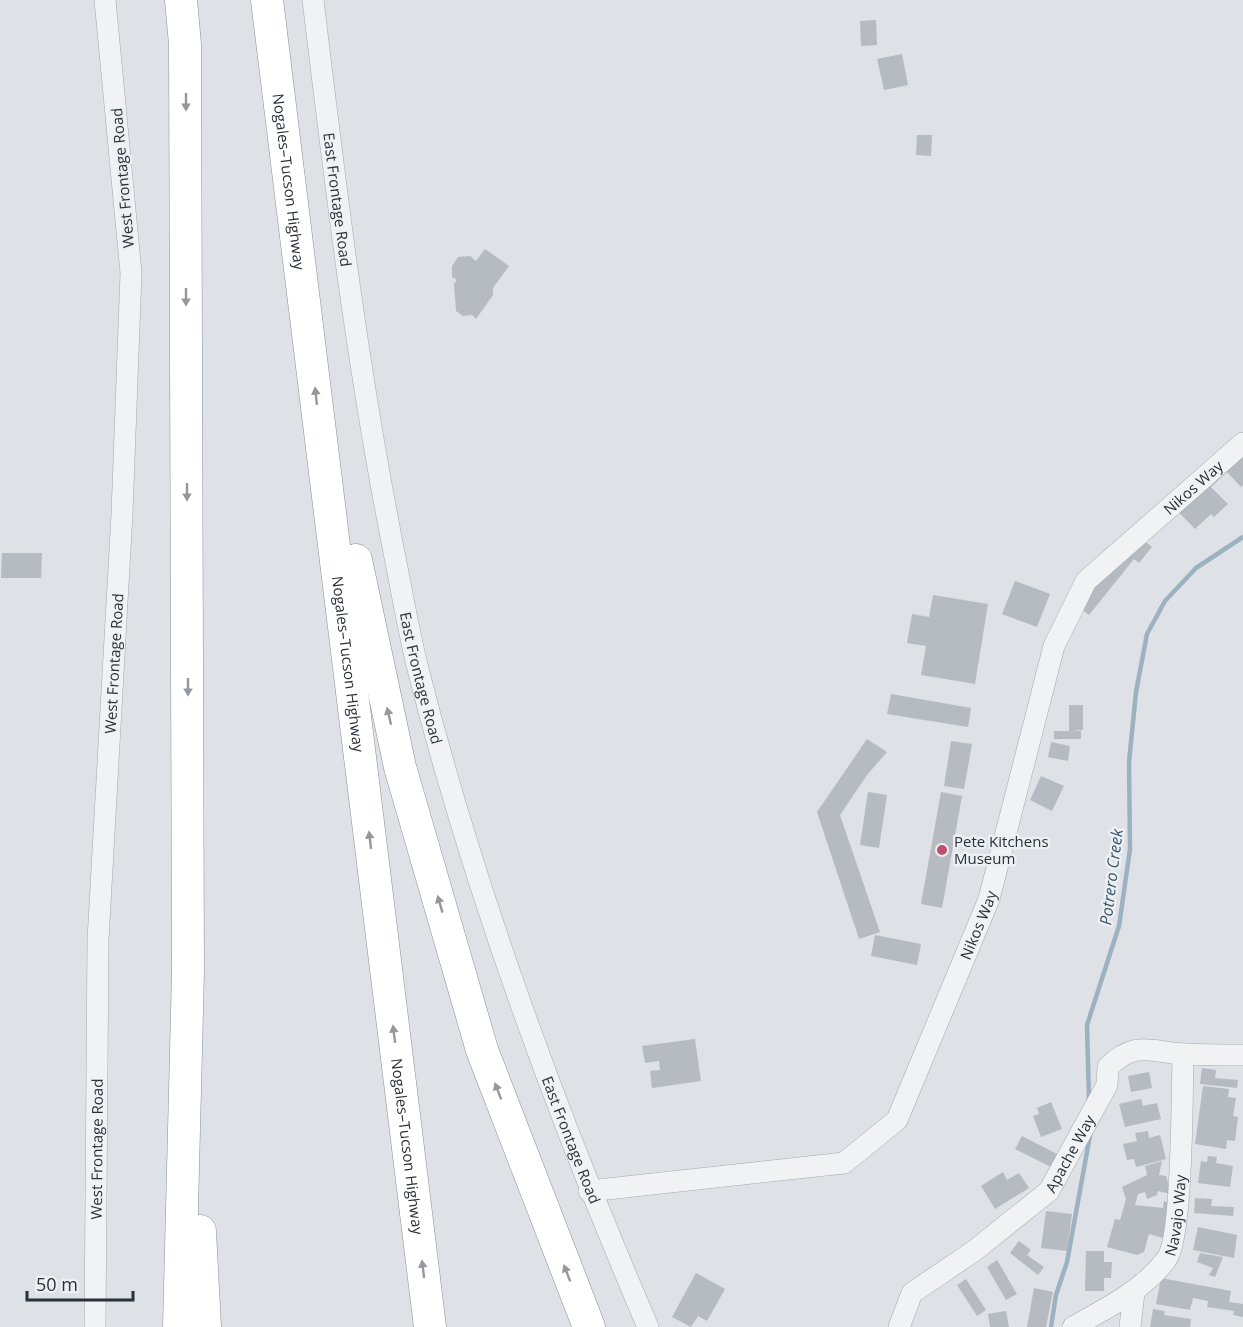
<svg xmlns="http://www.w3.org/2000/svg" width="1243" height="1327" font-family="'Open Sans',sans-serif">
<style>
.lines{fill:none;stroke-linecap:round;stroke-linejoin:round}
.stream{stroke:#9cb2c1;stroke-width:4.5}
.building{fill:#b5bbc1}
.minor-casing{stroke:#a4a9ae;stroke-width:22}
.highway-casing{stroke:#87909a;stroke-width:33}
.minor{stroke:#f0f2f4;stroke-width:21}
.highway{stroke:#fff;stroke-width:32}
.oneway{fill:#94989c}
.poi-dot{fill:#bd506c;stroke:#edf0f3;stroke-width:2}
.labels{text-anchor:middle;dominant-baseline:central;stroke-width:5;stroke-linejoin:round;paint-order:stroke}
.street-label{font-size:15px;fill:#29313a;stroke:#edf0f3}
.poi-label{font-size:15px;fill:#29313a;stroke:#edf0f3;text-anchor:start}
.water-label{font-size:16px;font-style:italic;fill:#385369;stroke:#edf0f3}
</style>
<rect width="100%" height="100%" fill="#dee1e5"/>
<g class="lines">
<path class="stream" d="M1089,1101l-2,-76 32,-99 11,-77 -1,-87 7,-70 11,-58 18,-33 31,-33 47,-31
M1051,1327l5,-32 11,-33 24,-132"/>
</g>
<path class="building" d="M876,20l1,25 -16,1 -1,-25z
M902,54l6,31 -24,5 -7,-31z
M917,135h15l-1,21 -15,-1z
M485,249l24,17 -16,22v7l-17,24 -4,-4 -9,1 -7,-5 -2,-27 3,-4 -5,-3v-11l6,-9 12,-1 6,5z
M1230,440l13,14v31l-2,2 -14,-15 -16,15 17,17 -14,13 -3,-3 -16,15 -28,-29z
M1132,531l20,16 -13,16 -5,-4 -45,56 -15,-11z
M2,553h40l-1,25h-40z
M1015,581l35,13 -13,33 -35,-13z
M933,595l55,9 -13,80 -54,-9 5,-29 -19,-3 5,-29 17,3z
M891,694l80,14 -3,19 -81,-13z
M1069,705h14v25h-10l8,1v8h-27v-8h15z
M867,739l20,13 -20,23 -27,40 40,117 -21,7 -42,-127z
M951,741l21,3 -8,45 -20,-3z
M1051,742l19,4 -2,15 -20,-4z
M1041,776l23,10 -12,25 -22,-11z
M868,792l19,3 -8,53 -19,-3z
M941,792l21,4 -20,112 -21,-4z
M875,935l46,9 -4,21 -46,-9z
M695,1039l6,42 -49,7 -2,-17 10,-1 -1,-9 -14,2 -3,-17z
M1202,1068l14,2 -1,8 23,2 -1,8 -37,-4z
M1149,1072l3,16 -21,4 -3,-16z
M1203,1086l26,3 -1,8 8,1 -3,18 5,1 -3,24 -8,-1 -1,9 -31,-5z
M1141,1099l2,7 14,-3 4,16 -36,8 -6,-23z
M1051,1102l11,27 -21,8 -8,-21 6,-2 -2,-6z
M1148,1131l1,7 11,-3 6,24 -30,8 -2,-8 -7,1 -4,-16 14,-3 -2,-8z
M1022,1136l37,19 -6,13 -38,-19z
M1208,1156l9,1 -1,6 17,3 -3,21 -32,-4 3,-22 6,1z
M1162,1161l-3,14 7,1 5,18 -13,-3 -1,4 -10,4 -2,-7 -7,2 -3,11 28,3 1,-7 12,3 -9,35 -18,-5 -5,18 -7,3 -30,-8 8,-28 5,1 6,-21 -4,-12 25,-12 -2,-9z
M1003,1172l4,8 12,-7 10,15 -34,21 -14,-23z
M1195,1198l17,1 -1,7 23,1 -1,9 -39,-3z
M1046,1211l26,3 -5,37 -26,-3z
M1198,1227l39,8 -3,23 -41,-8z
M1019,1241l12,9 -4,5 17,12 -6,8 -28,-22z
M1086,1251h18v11h8l-1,16h-7v13h-19z
M1200,1253l23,4 -8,20 -6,-2 4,-7 -16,-6z
M997,1260l20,34 -11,6 -19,-33z
M696,1273l29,16 -18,32 -9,-5 -7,11 -19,-10z
M1161,1278l70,13 -2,11 14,2v13l-10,-2 1,-4 -27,-4 1,-6 -15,-3 -3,12 -34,-6z
M966,1279l20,31 -9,6 -20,-31z
M1034,1288l19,4 -7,35h-19z
M1153,1309l12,2 -1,4 27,4 -1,8h-40z
M1006,1311l3,16h-19l-2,-13z"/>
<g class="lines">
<defs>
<g id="minor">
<path id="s1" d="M313,0c22,183 44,366 80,547 8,40 15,82 25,122 57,225 138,444 230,658"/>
<path id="s2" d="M589,1191l255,-28 53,-43 92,-221 65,-253 32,-65 157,-138"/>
<path id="s3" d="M95,1327l3,-387 24,-426 9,-241 -26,-273"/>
<path id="s4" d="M899,1327l13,-34 62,-42 75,-60 58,-106 1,-18c28,-28 45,-14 78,-13 19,1 38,1 57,1"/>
<path id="s5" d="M1073,1327c34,-19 69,-36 93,-67 17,-20 16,-171 17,-206"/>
<path d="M1130,1327l4,-34"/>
</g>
<g id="highway">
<path id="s6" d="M267,0l163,1327"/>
<path d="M356,560l44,207 82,283 107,277"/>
<path d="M200,1231l5,96"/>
<path d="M179,1327l9,-355 -3,-928 -4,-44"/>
</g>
</defs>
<use href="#minor" class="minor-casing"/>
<use href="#highway" class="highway-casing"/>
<use href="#minor" class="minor"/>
<use href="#highway" class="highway"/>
</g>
<defs><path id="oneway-solid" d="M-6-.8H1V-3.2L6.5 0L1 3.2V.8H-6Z" transform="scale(1.5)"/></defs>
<g class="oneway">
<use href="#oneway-solid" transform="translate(186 102) rotate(90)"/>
<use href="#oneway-solid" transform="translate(186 297) rotate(90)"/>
<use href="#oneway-solid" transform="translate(316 396) rotate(-96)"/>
<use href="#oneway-solid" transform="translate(187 492) rotate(90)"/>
<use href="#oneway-solid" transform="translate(188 687) rotate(90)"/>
<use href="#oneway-solid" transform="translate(389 716) rotate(-103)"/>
<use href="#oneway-solid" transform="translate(370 840) rotate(-97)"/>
<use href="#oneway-solid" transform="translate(440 904) rotate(-106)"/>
<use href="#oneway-solid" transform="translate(394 1034) rotate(-97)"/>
<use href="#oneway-solid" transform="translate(498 1091) rotate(-111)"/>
<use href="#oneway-solid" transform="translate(423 1269) rotate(-97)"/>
<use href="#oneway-solid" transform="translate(567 1273) rotate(-111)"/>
</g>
<circle class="poi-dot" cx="942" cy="850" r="6"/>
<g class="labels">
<g class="street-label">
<text transform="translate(122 178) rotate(-95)">West Frontage Road</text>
<text stroke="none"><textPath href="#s6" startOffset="183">Nogales–Tucson Highway</textPath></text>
<text stroke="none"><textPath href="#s1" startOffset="201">East Frontage Road</textPath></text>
<text stroke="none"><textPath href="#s2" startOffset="1040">Nikos Way</textPath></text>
<text stroke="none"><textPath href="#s3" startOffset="664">West Frontage Road</textPath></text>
<text stroke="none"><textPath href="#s6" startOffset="669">Nogales–Tucson Highway</textPath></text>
<text stroke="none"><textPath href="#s1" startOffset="687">East Frontage Road</textPath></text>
<text stroke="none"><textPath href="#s2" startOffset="536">Nikos Way</textPath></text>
<text stroke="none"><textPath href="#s1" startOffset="1173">East Frontage Road</textPath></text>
<text stroke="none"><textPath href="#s6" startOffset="1155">Nogales–Tucson Highway</textPath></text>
<text stroke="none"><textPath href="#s3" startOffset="178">West Frontage Road</textPath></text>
<text stroke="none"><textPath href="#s4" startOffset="250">Apache Way</textPath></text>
<text stroke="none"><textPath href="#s5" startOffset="162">Navajo Way</textPath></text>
</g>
<g class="poi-label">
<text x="954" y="841">Pete Kitchens<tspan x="954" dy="17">Museum</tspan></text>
</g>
<g class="water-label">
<text transform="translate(1111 877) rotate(-83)">Potrero Creek</text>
</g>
</g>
<path d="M27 1291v9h106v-9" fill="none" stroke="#29313a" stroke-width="3"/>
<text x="36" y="1291" font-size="18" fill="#29313a" stroke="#edf0f3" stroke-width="4.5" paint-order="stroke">50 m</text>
</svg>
